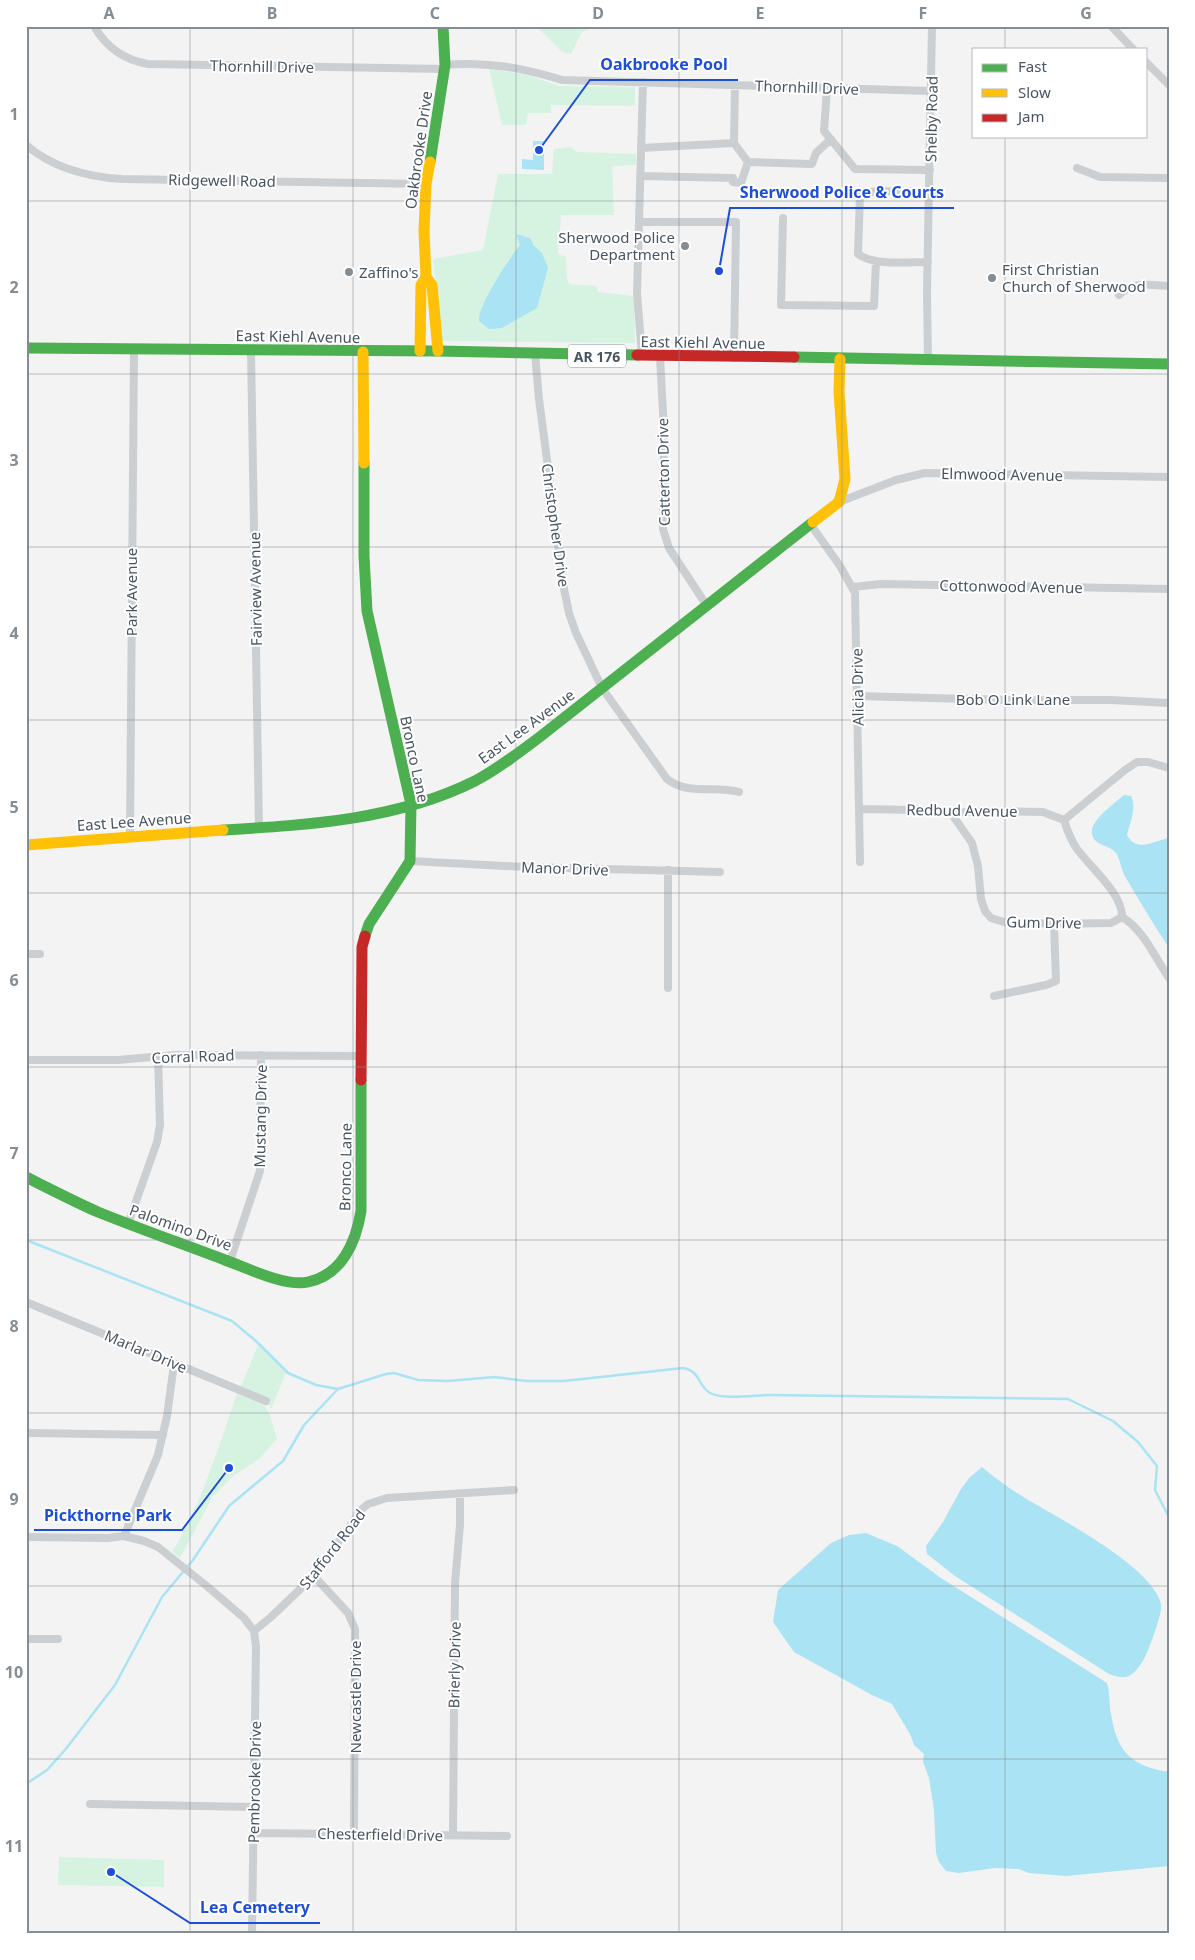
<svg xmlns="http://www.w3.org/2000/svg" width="1195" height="1960" font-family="'Noto Sans',sans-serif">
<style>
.green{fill:#d6f3e2}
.water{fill:#aae3f3}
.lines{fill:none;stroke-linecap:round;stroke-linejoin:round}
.stream{stroke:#aae3f3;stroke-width:2.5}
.street{stroke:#cccfd2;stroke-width:8}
.fast{stroke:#4caf50;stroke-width:11}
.slow{stroke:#ffc107;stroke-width:11}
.jam{stroke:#c62828;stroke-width:11}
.grid{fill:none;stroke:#848c94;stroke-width:1;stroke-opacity:0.55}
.poi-dot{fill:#848c94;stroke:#fff;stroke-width:2}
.labels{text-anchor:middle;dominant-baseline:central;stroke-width:4;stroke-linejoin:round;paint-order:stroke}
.shield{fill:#fff;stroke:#7f8890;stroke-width:1}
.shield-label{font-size:14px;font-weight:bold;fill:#485561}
.street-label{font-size:15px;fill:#485561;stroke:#fff}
.poi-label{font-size:15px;fill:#485561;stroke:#fff;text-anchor:start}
.leader{fill:none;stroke:#1d4ed8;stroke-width:2}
.callout-dot{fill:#1d4ed8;stroke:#fff;stroke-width:2}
.callout-label{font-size:16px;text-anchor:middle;font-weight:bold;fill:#1d4ed8;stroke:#fff;stroke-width:4;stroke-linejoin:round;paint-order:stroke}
.neatline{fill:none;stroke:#848c94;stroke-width:2}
.grid-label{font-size:16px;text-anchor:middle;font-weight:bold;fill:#848c94}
</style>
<rect width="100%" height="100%" fill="#f3f3f3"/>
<path class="green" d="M536,26h63l-17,6 -11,22 -9,-2z
M489,69l35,5 35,12 76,1v19l-84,-1v8h-23l-2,12h-24z
M571,147l6,5 59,2v11l-24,1 2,49h-53l-3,39 8,3 1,21 2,6 27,2 2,6 36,4 1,47 -193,-2 -9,-82 50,-9 15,-76h54l2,-25z
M258,1345l28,28 -15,36 -6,-11 -25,-9z
M237,1394l27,10 6,11 7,24 -17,19 -28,19 -20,21 -32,60 -8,-6c30,-48 46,-105 65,-158z
M59,1857l105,3v27l-106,-2z"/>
<path class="water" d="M533,141h11v29l-22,-1v-10l11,1z
M516,234l14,4 4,8 8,7 6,15 -11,40 -35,20 -13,1 -10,-8c-1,-16 30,-62 41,-76z
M1124,795l7,1c6,12 -1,26 -4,39 9,18 27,6 42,3v110c-15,-23 -29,-46 -43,-70 -5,-8 -5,-17 -10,-25 -7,-9 -24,-7 -24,-21 -1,-12 23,-29 32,-37z
M982,1467c13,11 28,22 43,31 33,20 127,68 136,106 2,9 -13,48 -18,57 -11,16 -16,20 -34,13l-154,-98 -28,-22 -1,-8 17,-24 18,-33 8,-11z
M866,1533l31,13 44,32 166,105c3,9 2,21 4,31 6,38 20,52 58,58v94l-103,10 -37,-3 -10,-4 -24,-1 -36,5 -13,-2 -7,-9 -3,-9 -2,-43 -5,-32 -6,-16 1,-8 -10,-9 -4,-11 -18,-30 -20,-9 -78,-43 -21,-30 5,-32 53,-47 18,-8z"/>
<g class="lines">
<path class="stream" d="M26,1240l206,81 25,21 31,31 28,12 22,4
M26,1784l21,-14 18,-20 50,-65 47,-88 31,-37 36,-54 54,-45 21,-36 34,-36 48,-15 8,-1 24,7 30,1 46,-4 33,4h37l119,-13c18,3 14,17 27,25 13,7 45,2 59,2l299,4 45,22 25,21 19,24 -2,24 14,27"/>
<path class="street" d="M94,26c12,21 30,34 54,38l297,5
M1111,26l22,23
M1146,62l23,23
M445,65c41,-4 78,3 117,15l369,11
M735,85l-1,58 14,19
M827,88l-3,43 31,38 75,1
M26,145c27,23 62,32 96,34l304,5
M641,148l93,-5
M1077,168l23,9 69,1
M640,176l93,2v4l8,1 7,-21 64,2 4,-11 15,-14
M783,218l-2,87 93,1 2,-45
M639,222h97l-2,136
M928,262c-20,0 -54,4 -70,-8l2,-60 17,-3 53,1
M1119,295c14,-14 31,-10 50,-9
M251,350l8,478
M535,354l4,45 25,190 5,24 7,20 26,55 65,91c22,17 48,6 72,13
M642,356l-5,-63 6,-211
M660,357l4,75 -1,97 6,19 38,58
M928,361l-1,-69 5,-266
M839,502l57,-22 29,-7 244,4
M811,525l29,41 15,27 5,269
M853,587l28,-3 288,5
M857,696l152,4h101l59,3
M859,809l59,1 33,3 30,-2 62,1 21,8
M951,813l21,30 6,23 3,33 4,12 6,7 13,4 50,2 57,-1 11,-6c1,-23 -32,-50 -45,-68 -6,-9 -10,-19 -13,-29
M1064,820l61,-50 12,-8h11l21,6
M130,836l4,-488
M410,861l116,6 194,5
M668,870v118
M1122,917c22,13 33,41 47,61
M26,954h14
M994,996l52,-11 10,-4 -2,-57
M26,1060h92l57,-5 185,1
M128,1224l29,-82 3,-17 -2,-69
M230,1261l30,-90 1,-116
M26,1302l240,99
M26,1433l137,2
M124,1536l34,-81 9,-39 7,-52
M26,1537l82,1 16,-2 20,5 14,6 50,40 36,31 10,13 2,16 -4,287
M314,1576l34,37 7,16 -1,204
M254,1631l17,-14 43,-41 48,-67 6,-5 19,-6 127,-8
M26,1639h32
M90,1804l164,3
M253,1833l254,3
M453,1836l2,-253 5,-58v-30"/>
<path class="fast" d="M430,162l15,-97 -2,-39
M26,348l412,3 199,4
M794,357l375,7
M364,463v93l3,55 44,193 -1,57 -41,63 -4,12
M223,830c85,-5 174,-10 252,-49 24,-13 45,-29 66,-45l272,-214
M26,1177c24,12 47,24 72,35 42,17 85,32 127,48 22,8 61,27 83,22 34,-7 48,-40 53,-71v-131"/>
<path class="slow" d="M430,162l-4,22 -2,47 2,46 6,8 6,66
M420,351l1,-66 5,-8
M363,352l1,111
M813,522l26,-20 6,-23 -6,-87 1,-33
M26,845l197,-15"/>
<path class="jam" d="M637,355l157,2
M361,1080l1,-133 3,-11"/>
</g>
<path class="grid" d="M190,26v1908M353,26v1908M516,26v1908M679,26v1908M842,26v1908M1005,26v23M1005,136v1798M26,201h1143M26,374h1143M26,547h1143M26,720h1143M26,893h1143M26,1067h1143M26,1240h1143M26,1413h1143M26,1586h1143M26,1759h1143"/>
<g class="poi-dot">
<circle cx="685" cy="246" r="5"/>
<circle cx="349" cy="272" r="5"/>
<circle cx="992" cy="278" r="5"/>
</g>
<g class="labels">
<rect class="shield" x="568" y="344.5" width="58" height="23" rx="4"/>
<g class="shield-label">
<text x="597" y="356">AR 176</text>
</g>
<g class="street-label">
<text transform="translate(262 66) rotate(1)">Thornhill Drive</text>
<text transform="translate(807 87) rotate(2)">Thornhill Drive</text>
<text transform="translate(931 119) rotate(-89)">Shelby Road</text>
<text transform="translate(418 150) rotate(-82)">Oakbrooke Drive</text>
<text transform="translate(222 180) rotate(1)">Ridgewell Road</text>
<text transform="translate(298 336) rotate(1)">East Kiehl Avenue</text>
<text transform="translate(703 342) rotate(1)">East Kiehl Avenue</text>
<text transform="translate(663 472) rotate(-91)">Catterton Drive</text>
<text transform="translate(1002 474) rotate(1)">Elmwood Avenue</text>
<text transform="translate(556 525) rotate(82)">Christopher Drive</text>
<text transform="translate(1011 586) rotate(1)">Cottonwood Avenue</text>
<text transform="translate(255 589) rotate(-91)">Fairview Avenue</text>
<text transform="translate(131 592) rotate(-90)">Park Avenue</text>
<text transform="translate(857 687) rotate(-91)">Alicia Drive</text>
<text x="1013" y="699">Bob O Link Lane</text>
<text transform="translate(526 726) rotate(-36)">East Lee Avenue</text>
<text transform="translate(415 759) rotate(78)">Bronco Lane</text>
<text transform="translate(962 810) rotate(1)">Redbud Avenue</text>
<text transform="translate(134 821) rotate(-4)">East Lee Avenue</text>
<text transform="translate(565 868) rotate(2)">Manor Drive</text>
<text transform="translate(1044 922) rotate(1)">Gum Drive</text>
<text transform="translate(193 1056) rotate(-2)">Corral Road</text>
<text transform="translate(260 1116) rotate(-89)">Mustang Drive</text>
<text transform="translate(345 1167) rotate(-89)">Bronco Lane</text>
<text transform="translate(181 1227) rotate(20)">Palomino Drive</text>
<text transform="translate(146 1351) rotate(23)">Marlar Drive</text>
<text transform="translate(332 1549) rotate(-52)">Stafford Road</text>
<text transform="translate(454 1665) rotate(-89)">Brierly Drive</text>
<text transform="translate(355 1697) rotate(-90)">Newcastle Drive</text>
<text transform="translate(254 1782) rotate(-89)">Pembrooke Drive</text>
<text transform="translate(380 1834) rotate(1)">Chesterfield Drive</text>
</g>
<g class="poi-label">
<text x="675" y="237" text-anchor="end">Sherwood Police<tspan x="675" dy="17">Department</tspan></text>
<text x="1002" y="269">First Christian<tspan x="1002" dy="17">Church of Sherwood</tspan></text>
<text x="359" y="272">Zaffino's</text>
</g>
</g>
<path class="leader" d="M539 150L590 80H738M719 271L730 208H954M229 1468L182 1530H34M111 1872L190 1923H320"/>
<g class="callout-dot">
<circle cx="539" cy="150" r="5"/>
<circle cx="719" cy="271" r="5"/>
<circle cx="229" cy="1468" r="5"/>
<circle cx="111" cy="1872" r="5"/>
</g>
<g class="callout-label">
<text x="664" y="70">Oakbrooke Pool</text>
<text x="842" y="198">Sherwood Police &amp; Courts</text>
<text x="108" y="1521">Pickthorne Park</text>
<text x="255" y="1913">Lea Cemetery</text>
</g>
<rect width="1195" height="1960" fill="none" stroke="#ffffff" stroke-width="55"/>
<rect x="972" y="48" width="175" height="90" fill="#ffffff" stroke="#b6bbc0"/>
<rect x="982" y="64" width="25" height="8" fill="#4caf50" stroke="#b6bbc0"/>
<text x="1018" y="72" font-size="15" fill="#485561">Fast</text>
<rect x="982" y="89" width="25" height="8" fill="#ffc107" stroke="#b6bbc0"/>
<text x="1018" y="98" font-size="15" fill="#485561">Slow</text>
<rect x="982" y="114" width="25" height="8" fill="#c62828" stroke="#b6bbc0"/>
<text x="1018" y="122" font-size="15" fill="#485561">Jam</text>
<rect x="28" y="28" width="1140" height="1904" class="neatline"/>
<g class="grid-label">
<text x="109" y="19">A</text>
<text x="272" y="19">B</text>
<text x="435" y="19">C</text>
<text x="598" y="19">D</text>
<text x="760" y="19">E</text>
<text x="923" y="19">F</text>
<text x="1086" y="19">G</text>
<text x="14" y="120">1</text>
<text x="14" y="293">2</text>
<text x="14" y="466">3</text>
<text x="14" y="639">4</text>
<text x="14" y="813">5</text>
<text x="14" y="986">6</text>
<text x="14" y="1159">7</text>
<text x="14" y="1332">8</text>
<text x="14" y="1505">9</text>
<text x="14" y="1678">10</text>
<text x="14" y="1852">11</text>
</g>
</svg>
